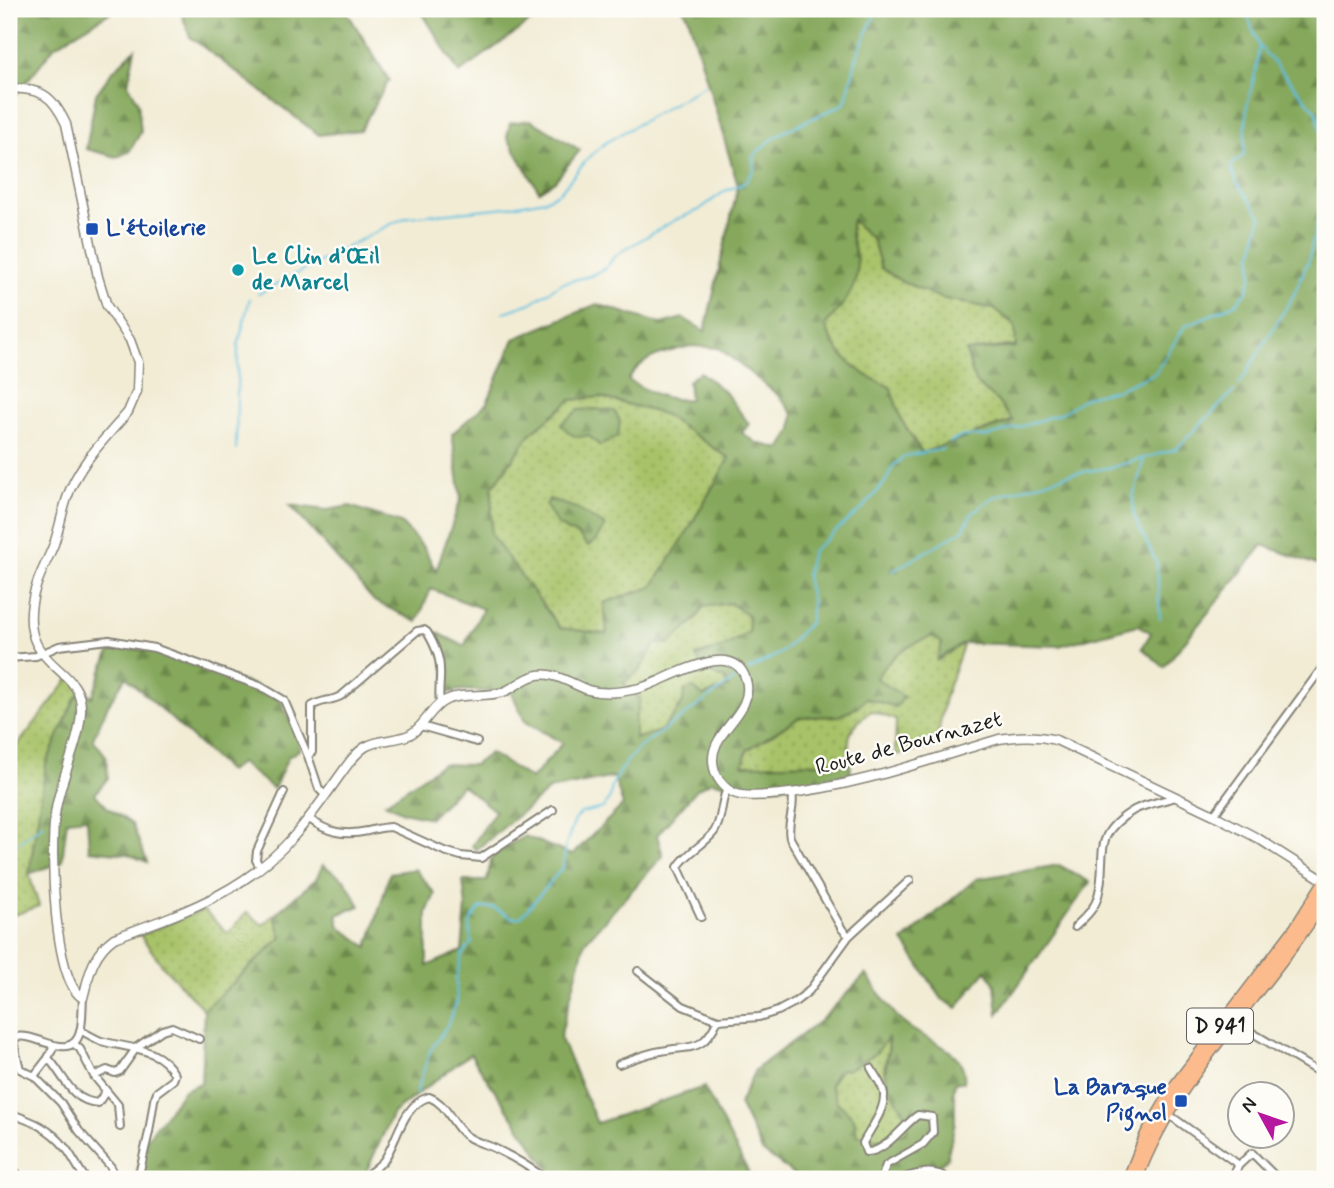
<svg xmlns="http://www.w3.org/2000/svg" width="1334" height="1188" font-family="Mynerve,sans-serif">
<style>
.green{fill:url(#green-dots);stroke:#626f42;stroke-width:2}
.forest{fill:url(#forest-firs);stroke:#50623c;stroke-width:2;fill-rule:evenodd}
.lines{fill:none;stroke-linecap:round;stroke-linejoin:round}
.stream{stroke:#61c0e0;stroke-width:2}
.minor-casing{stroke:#878478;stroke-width:10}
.tertiary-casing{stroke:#878478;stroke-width:11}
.secondary-casing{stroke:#878478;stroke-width:12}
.primary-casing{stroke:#878478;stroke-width:13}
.minor{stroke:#fff;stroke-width:6}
.tertiary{stroke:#fff;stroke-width:8}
.secondary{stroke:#fde4d1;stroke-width:9}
.primary{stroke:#fbbb8c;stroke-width:10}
.transit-dot{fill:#1a4fb4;stroke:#fdfcf7;stroke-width:2.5}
.culture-dot{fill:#0f9aa8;stroke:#fdfcf7;stroke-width:2.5}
.labels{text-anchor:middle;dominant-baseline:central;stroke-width:5;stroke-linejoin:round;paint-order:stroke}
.shield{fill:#fdfcf7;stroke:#605f5e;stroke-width:2}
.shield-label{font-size:21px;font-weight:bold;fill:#1c1c1c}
.transit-label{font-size:23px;font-weight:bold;fill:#164399;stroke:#fdfcf7;text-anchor:start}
.culture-label{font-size:23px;font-weight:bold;fill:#0d838f;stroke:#fdfcf7;text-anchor:start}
.street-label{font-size:23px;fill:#1c1c1c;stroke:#fdfcf7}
</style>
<defs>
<pattern id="green-dots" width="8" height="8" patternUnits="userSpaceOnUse" patternTransform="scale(1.75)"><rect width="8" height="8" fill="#a7c268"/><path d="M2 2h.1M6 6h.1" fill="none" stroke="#8fa65a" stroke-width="1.8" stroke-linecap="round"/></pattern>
<pattern id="forest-firs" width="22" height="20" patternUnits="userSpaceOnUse" patternTransform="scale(1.75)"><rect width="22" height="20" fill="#85a85c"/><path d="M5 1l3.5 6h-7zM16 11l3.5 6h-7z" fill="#6c884b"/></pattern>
</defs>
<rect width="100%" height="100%" fill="#fdfcf7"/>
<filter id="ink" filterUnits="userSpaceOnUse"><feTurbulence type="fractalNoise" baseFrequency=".0143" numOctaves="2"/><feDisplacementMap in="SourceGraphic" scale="14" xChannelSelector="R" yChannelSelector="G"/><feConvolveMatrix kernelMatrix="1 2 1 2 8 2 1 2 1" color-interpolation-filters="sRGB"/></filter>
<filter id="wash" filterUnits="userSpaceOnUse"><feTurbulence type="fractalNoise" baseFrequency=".00686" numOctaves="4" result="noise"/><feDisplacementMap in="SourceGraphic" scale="28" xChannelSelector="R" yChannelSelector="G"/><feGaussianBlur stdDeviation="1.57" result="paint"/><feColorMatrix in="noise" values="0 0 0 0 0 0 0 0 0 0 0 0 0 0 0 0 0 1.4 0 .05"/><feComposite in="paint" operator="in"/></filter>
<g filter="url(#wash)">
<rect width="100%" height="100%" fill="#f2ecd5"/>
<path class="green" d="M852,220l21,20 8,28 20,13 40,17 53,11 21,16 1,22 -10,-1 -40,6 9,30 22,19 16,19 -91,33 -20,-32 -12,-34c-31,-13 -53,-30 -65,-62 14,-16 31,-34 32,-57 1,-17 -9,-29 -5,-48z
M600,397l63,17 66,44 -44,78 -33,51 -48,16 3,32 -47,-7 -69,-92 1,-48 39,-55 40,-33z
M730,603l18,12 1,17 -25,15 -28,9 7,13 22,10 3,8 -45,16 -22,28 -27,8 1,-20 5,-20 -18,-16 18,-13 15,-26h15c12,-15 25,-19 33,-37z
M933,636l9,7 -4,17 26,-17 -19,54 -9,49 -41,9 1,-35 -25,-9c-23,18 -24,22 -21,51l-108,4 5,-16 53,-33 39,-1 37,-38 13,-19 23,-16z
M72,675l13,14 -10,9 -46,176 10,32 -30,11v-168l4,2z
M203,910l25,23 19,-21 16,13 11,-10 8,21 -78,74 -41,-44 -23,-31z
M888,1038c3,14 -4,20 -4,32 0,4 3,7 4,11 8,20 21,28 20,51l-28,7 -23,-4 -3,-17 -17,-16 -7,-18 11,-16 6,2 29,-17z"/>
<path class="forest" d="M9,9h107l-61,37 -46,58z
M180,9h168l-1,3 42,68 -29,50 -41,5 -129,-98z
M420,9h128l-89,64z
M683,9h642v559l-62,-23 -99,122 -22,-19 9,-15 -13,-8 -79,21 -95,-3 -27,17 5,-17 -9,-7c-28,10 -40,18 -57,42l28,19 -8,10 -30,-9 -8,9 -19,9 -39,1 -53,33 -4,15 107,-3 1,11c-46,10 -93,23 -139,8l-15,8 -40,46 6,21 -78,86 -25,95 37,86 107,-36 48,92h-197l-85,-125 -77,59 -30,66h-228l11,-39 38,-50 17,-7 3,-73 78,-73 -8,-22 42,-36 7,-14 22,15 15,26 -23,9 3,12 28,20 22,-74 25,-4 20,25 -8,18v54l35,-15 4,-44 -3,-26h24l4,-22 15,-13 19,-10 47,19 51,-50 -9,-28 -65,13 -73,60 -4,-4 23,-35 -33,-26 -32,33 -27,-6 -18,-9 57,-39 32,1 16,-12 41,26 32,-36 -38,-21 -13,-29 -51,-3 -15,3 -2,-31 -10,-31 30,15 19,-37 -52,-20 -14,33 -43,-21 -84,-96 37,5 23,-4 51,17 23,25 12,23 25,-73 -9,-64 35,-31 27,-64 83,-35 64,20 22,-6 22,13 33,-145 -50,-170zM852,220l21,20 8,28 20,13 40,17 53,11 21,16 1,22 -50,4 9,31 22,19 16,20 -91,32 -20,-32 -12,-34c-31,-13 -54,-30 -65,-62 15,-16 31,-33 32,-56 1,-18 -10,-31 -5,-49zM691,346l28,2 60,48 14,18 -1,16 -12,19 -23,-6 -15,-10 7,-9 -24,-32 -25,-20 -12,9 2,18c-22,3 -43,-8 -62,-19 15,-25 36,-27 63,-34zM600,397l63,17 66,44 -44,78 -33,51 -48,16 3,31 -47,-6 -69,-93 1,-47 39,-55 40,-33zM730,603l18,12 1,17 -25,15 -28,9 7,13 22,10 3,8 -25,9 -9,-8 -10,2 -1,13 -22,28 -26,8v-20l5,-20 -17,-16 17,-13 15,-26h15c12,-15 25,-19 33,-37z
M135,49l-7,35 10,18 3,30 -12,20 -12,5 -31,-8 10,-55 16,-22z
M531,120l49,30 -25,31 -16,10 -32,-54 3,-14z
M595,409l19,2 6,10 -2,15 -18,10 -12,-11c-13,5 -19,-1 -27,-11l18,-14z
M549,499l26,9 30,18 -10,15 -7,5 -11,-12 -8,-2 -12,-8 -11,-18z
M112,645l44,7 105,36 20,13 18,40v9l-11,7 -14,32 -34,-26 -11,9 -103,-95 -18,28 -15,34 13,17 2,22 -13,16 12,13 25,17 15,38 -19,-8 -39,-4 -2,-32 -20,2 -5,42 -33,12 17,-110 29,-66 10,-9 7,8z
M1059,865l31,17 -92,132 -3,-29 -9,-15 -29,38 -15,-9 -39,-58 73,-62z
M866,974c11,15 26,40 40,51 21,17 63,24 58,57h-9l-2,14 2,1v26l-8,35 -22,21h-125l-38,-28 -23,-47 16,-34 65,-49zM888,1038c4,16 -6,28 -1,44 7,21 22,24 20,50l-27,7 -23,-4 -3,-17 -17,-16 -7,-18 11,-15 6,1 29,-17z"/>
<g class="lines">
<path class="stream" d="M1260,47l56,64 9,35
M258,294l135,-71 15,-6 99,-10 38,-7 15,-8 29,-35 16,-14 100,-58
M502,313l29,-10 31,-20 28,-7 16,-8 7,-10 9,-7 53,-31 24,-10 26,-19 20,-8 9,-13 -1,-13c26,-30 59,-36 92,-54l13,-50 19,-44
M1239,385l54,-89 15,-34 17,-72
M950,442l13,-6 23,1 31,-9 45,-15 24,-16 33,-8 36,-16 30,-47 50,-22 12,-13 5,-16v-18l9,-41 -24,-33 -6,-15 2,-5 11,-7 3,-51 9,-35 3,-24 -10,-26 -1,-8
M236,450l2,-104 12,-48
M1144,459l-11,39 1,18 23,48 3,55
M893,571l70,-41 9,-17 21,-16 78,-23 42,-7 63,-18 58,-58
M749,670l33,-18 28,-30 2,-19 -6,-26 6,-26 49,-41 26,-30 6,-14 12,-10 38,-7
M9,850l34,-26
M416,1094l14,-43 18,-27 9,-22 -1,-23 6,-24 10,-13c-5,-16 -2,-23 9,-34h13l19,10 8,-1 42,-50 3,-23 9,-24 6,-7 22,-5 7,-10 2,-13 14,-23 14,-15 98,-70"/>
</g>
</g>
<g filter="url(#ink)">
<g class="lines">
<defs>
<path id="minor" d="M9,658l27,-2 23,-10 50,-6 45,8 106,38 24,14 24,56 11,33 6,6
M421,726l56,16
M308,756l4,-4v-46c8,-6 20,-5 29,-10l76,-65 7,-1 3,2c6,10 13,25 13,37 1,12 -2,22 0,34
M1214,815l111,-151
M308,818c20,15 36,18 60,13 8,-2 15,-4 23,-4l53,24 17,5 20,2 72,-48
M260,867l-4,-7 1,-9 27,-59
M701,917l-23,-50c9,-15 25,-21 36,-35 9,-13 6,-29 13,-43
M1075,927c9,-9 20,-18 23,-31 11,-39 -10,-59 36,-86 12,-6 29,-9 42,-13
M849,936l61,-56
M638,971l45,35 35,14 41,-3 19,-6 17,-9 14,-11 40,-55 -7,-7 -52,-91c-4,-16 6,-29 2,-45
M1231,1020l94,56
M80,1030c7,4 14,8 21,11 28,8 58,5 74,34l-2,5 -16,12 -3,8 -5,32 -11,47
M11,1037c5,0 11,-1 16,0 18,3 46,22 53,-5 3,-11 2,-23 3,-34
M12,1037l8,32 14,7 27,27 18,28 32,36 1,12
M73,1043l7,6 14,27 24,29 2,22
M48,1058c17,18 22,43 50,45l8,-12
M619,1064c14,-5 28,-11 42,-13 32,-6 41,2 57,-31
M871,1068c4,8 12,17 13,26 1,17 -14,35 -21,49l3,9c19,1 37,-27 52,-37l14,2 1,15 -10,12 -37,21 -3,9 1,5
M34,1076l14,-18 6,-12
M94,1076l13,-6 8,3 5,-2 17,-24 25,-17 10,-3 27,12
M9,1113c22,8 40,14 56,34 8,10 13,22 21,32
M1168,1114l71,51
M367,1175c6,-5 13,-10 17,-15 14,-20 18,-55 45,-63 18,7 21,24 34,36 10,10 23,10 35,17 17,8 33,18 48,29
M901,1179c16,-6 33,-11 47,0
M1231,1179l8,-14 13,-12 21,21"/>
<path id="tertiary" d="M9,88c32,1 43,6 57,36l32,153 9,29 23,34 8,22 -1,29 -9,21c-22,26 -50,52 -61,86 -5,15 -8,31 -13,46 -8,20 -19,38 -22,59 -11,68 52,61 49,109 -2,35 -22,68 -26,103 -5,32 -2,168 28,183 6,-24 10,-45 31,-60 67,-25 130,-45 179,-101 16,-18 31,-39 45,-59 8,-11 16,-24 27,-31 13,-8 30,-6 44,-12 16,-8 21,-28 37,-35 18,-8 39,-2 57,-8 11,-4 20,-13 31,-16 19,-6 37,8 54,14 17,5 35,2 52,-2 25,-6 94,-53 106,-8 10,35 -41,52 -32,88 3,13 14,25 27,27 13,2 28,0 40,-1 74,-7 147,-34 218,-55 20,-3 37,-4 57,1l158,75 45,24 66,42"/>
<path id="secondary" d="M9,1167l12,12"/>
<path id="primary" d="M1128,1179l18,-45 30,-50 119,-156 30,-48
M1137,1179c40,-107 128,-184 188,-280"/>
</defs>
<use href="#minor" class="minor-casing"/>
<use href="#tertiary" class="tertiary-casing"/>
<use href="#secondary" class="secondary-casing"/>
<use href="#primary" class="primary-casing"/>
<use href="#minor" class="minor"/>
<use href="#tertiary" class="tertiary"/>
<use href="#secondary" class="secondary"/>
<use href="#primary" class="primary"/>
</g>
</g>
<g class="transit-dot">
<rect x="85" y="222" width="14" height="14" rx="3.5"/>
<rect x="1174" y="1094" width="14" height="14" rx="3.5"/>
</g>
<circle class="culture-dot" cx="238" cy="270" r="7"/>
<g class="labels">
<rect class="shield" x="1187" y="1008.5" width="66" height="35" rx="5"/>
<g class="shield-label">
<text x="1220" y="1026">D 941</text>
</g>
<g class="transit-label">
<text x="106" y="229">L'étoilerie</text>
<text x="1167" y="1088" text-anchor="end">La Baraque<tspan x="1167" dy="26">Pignol</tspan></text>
</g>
<g class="culture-label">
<text x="252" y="257">Le Clin d’Œil<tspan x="252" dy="26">de Marcel</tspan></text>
</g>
<g class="street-label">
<text transform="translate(909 744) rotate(-15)">Route de Bournazet</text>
</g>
</g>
<rect width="1334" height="1188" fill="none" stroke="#fdfcf7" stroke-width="35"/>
<g transform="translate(1261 1115) rotate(310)"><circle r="33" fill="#fdfcf7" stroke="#a3a29f" stroke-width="2"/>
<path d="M0-5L12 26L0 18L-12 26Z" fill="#b5179e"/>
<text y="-10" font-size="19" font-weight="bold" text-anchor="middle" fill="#1c1c1c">N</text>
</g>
</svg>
